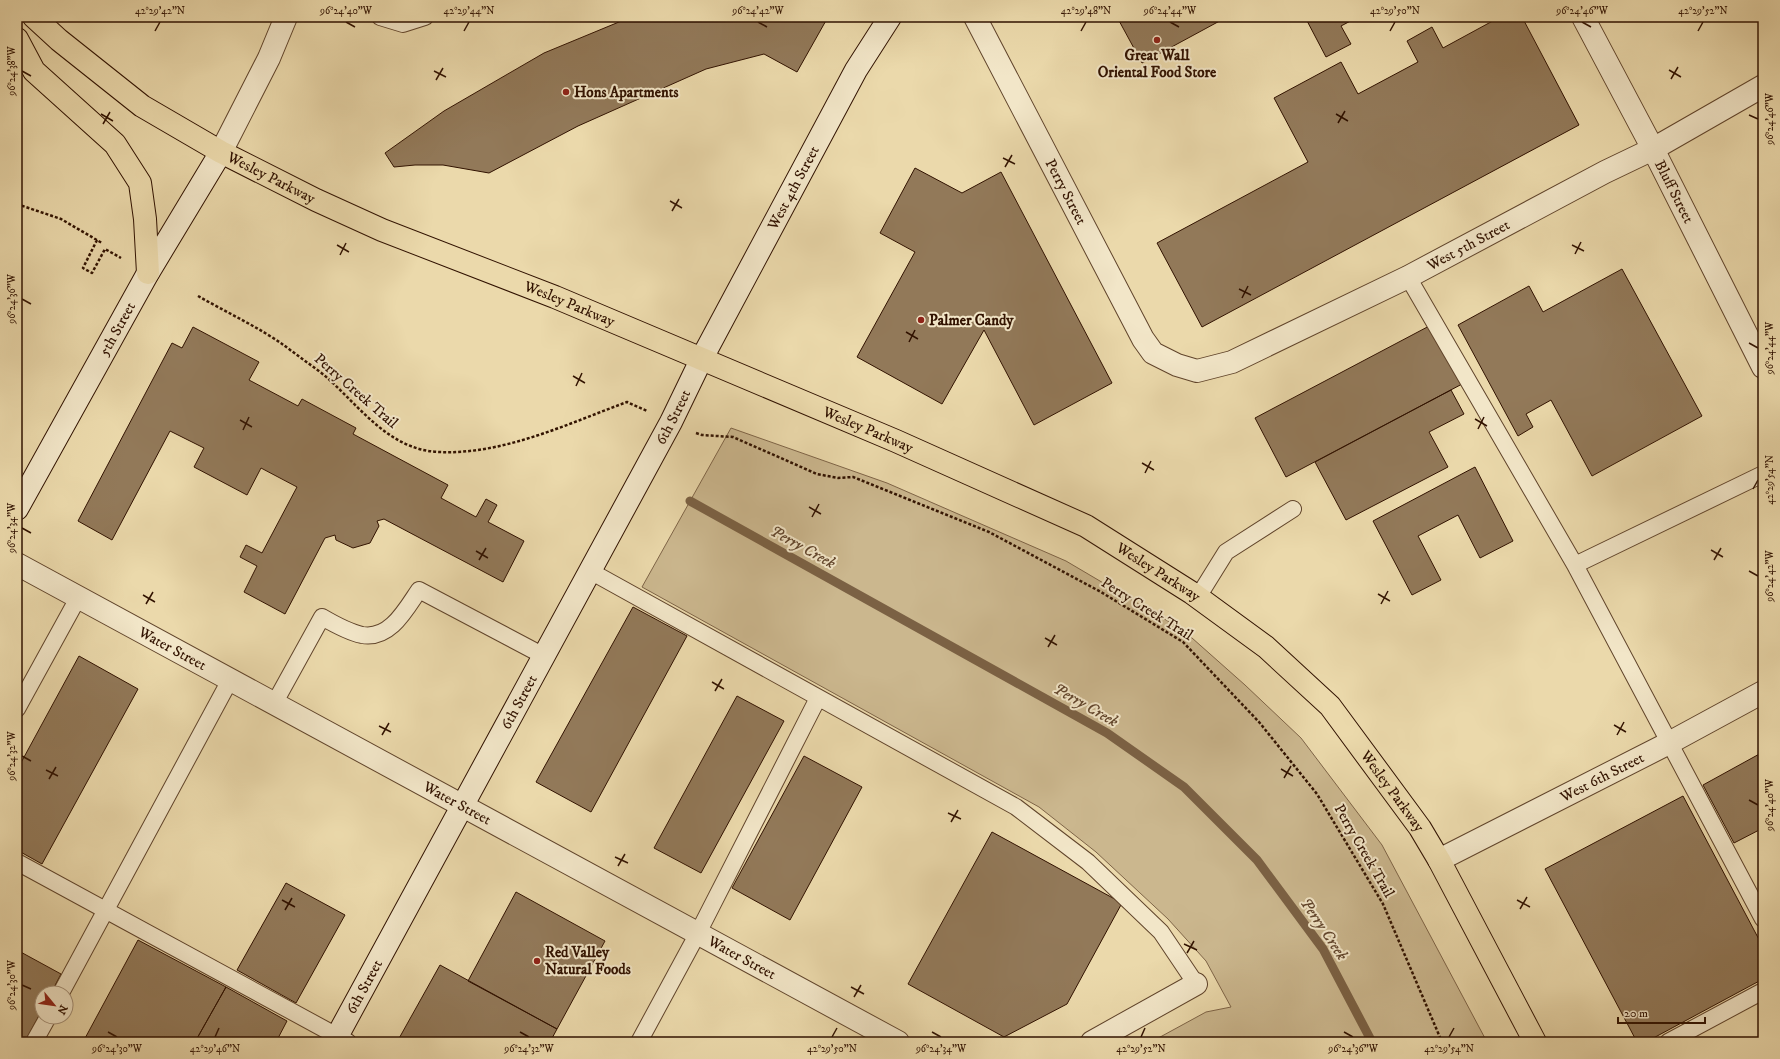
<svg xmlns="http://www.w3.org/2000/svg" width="1780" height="1059" font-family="'IM FELL DW Pica',serif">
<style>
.green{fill:#cbb78e;stroke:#7e6447}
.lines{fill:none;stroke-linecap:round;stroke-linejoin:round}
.stream{stroke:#7b6144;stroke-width:9}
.building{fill:#927959;stroke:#311200}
.service-casing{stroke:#60442b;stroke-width:18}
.minor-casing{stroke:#60442b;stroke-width:24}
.tertiary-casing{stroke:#60442b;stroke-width:24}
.secondary-casing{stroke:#311200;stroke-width:24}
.primary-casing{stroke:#311200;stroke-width:24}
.path{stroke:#311200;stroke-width:2.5;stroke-dasharray:3 2;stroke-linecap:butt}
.service{stroke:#f2e6c8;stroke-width:16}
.minor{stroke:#f2e6c8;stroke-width:22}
.tertiary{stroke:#f2e6c8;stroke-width:22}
.secondary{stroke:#f2e6c8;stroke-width:22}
.primary{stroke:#ebd9ab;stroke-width:22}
.ticks{fill:none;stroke:#311200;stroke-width:1.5}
.poi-dot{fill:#8f2418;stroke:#f2e6c8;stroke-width:1.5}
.labels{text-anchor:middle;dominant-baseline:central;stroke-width:4;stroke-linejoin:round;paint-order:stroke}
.poi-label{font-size:15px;font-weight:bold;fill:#311200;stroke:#f2e6c8;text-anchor:start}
.street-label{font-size:15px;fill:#311200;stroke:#f2e6c8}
.water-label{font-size:16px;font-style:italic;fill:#62462d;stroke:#f2e6c8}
.neatline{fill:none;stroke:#311200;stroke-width:1.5}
.ticks-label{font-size:10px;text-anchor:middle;fill:#311200}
</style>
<rect width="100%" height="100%" fill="#ebd9ab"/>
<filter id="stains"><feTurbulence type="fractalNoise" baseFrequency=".005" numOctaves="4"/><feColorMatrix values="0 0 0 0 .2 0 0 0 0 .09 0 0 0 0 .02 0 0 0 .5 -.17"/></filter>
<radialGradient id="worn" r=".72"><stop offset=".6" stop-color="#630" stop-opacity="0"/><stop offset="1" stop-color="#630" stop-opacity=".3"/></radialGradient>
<path class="green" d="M731,428l156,55 179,78 117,69 62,55 56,53 81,107 105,197h-336l55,-30 25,-5 -25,-46 -38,-42 -72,-67 -57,-45 -397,-220z"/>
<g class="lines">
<path class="stream" d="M690,501l417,232 77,54 73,73 66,89 49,93"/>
</g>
<path class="building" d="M631,17h197l-31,55 -33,-18 -58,15 -128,57 -89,47 -46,-8h-28l-21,2 -9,-14 59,-42 100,-58z
M1117,17h110l-85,46z
M1305,17h53l-17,9 10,18 -25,13z
M1500,17h22l57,108 -377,202 -45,-84 151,-81 -34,-64 67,-36 17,32 60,-32 -11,-21 25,-14 11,21z
M915,168l47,25 39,-21 111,211 -78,42 -50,-95 -42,74 -85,-47 58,-105 -35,-19z
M1622,269l80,147 -110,60 -41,-76 -25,14 7,13 -15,9 -60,-111 71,-39 14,26z
M1433,324l31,59 -178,94 -31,-59z
M193,327l66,35 -10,18 49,26 4,-7 54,29 -3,6 95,51 -7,13 35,19 10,-18 11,6 -9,17 36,19 -21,41 -119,-63 -7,2 2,5 -9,17 -17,5 -17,-8 -1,-5 -10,3 -40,76 -41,-22 13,-26 -17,-9 6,-12 16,8 35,-66 -36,-19 -14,27 -53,-28 10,-19 -34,-17 -58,109 -34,-19 94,-178 10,5z
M1451,390l13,24 -35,18 19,35 -102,53 -31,-58z
M1475,467l38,74 -33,17 -22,-43 -40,21 23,44 -29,15 -39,-74z
M633,607l54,29 -96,176 -55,-30z
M79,656l59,33 -96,175 -25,-14v-80z
M737,696l47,25 -83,152 -47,-25z
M1763,752v76l-29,15 -31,-58z
M804,756l58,31 -72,133 -58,-32z
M1683,796l80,151v32l-117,63h-9l-92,-173z
M992,832l130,71 -55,101 -63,33 -96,-53z
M286,883l59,32 -49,88 -59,-33z
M516,892l89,49 -48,88 -89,-48z
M138,940l88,47 -31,55h-112z
M17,950l44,24 -10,19h-9v17l-17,32h-8z
M440,965l117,64 -7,13h-153z
M226,987l61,34 -11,21h-81z"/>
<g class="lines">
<defs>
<path id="service" d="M380,17l23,7 22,-7
M1408,277l167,288 188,354
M1575,565l188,-91
M590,571l426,236 72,55 73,70 35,52
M1198,597l28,-45 67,-43
M274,704l48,-87c12,7 26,15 40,18 28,5 44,-26 57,-45l125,66
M17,709l61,-111
M17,862l331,180
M61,993l169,-313
M34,1042l14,-25
M639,1042l59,-109 120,-235
M1668,1042l95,-51"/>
<g id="minor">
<path id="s1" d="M975,17l168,322 10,14 24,12 20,6 35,-9 176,-85 197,-105 48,-23 110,-63"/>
<path id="s2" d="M1583,17l70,132 110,218"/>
<path id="s3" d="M17,564l881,478"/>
<path id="s4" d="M1439,860l230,-117 94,-51"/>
<path d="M1092,1042l104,-58"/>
</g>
<path id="tertiary" d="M221,152l48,-94 17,-41"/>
<g id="secondary">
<path id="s5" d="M17,509l131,-236 73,-121"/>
<path id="s6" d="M334,1042l337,-620 30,-62 155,-290 34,-53"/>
</g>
<g id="primary">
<path id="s7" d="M34,17l25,23 83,66 79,46 95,48 66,30 173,67 341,144 190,85 106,67 74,54 64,59 90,122 19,32 96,182"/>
<path d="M17,39l17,32 81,73 25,39 5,36 3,54"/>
</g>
</defs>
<use href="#service" class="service-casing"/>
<use href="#minor" class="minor-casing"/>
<use href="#tertiary" class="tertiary-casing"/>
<use href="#secondary" class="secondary-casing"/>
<use href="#primary" class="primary-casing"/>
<path class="path" d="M17,204l44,15 41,24
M97,240l-14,28 9,5 13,-24 16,9
M198,296c28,16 62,32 87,50 13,10 26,19 39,29 35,30 64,75 115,77 64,3 128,-28 188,-50l20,9
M696,433l6,2 31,2 84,37 21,4 15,-1 136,55 112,60 82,50 76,80 58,72 66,110 59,138"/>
<use href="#service" class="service"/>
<use href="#minor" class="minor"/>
<use href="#tertiary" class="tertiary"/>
<use href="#secondary" class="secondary"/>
<use href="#primary" class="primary"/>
</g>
<path class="ticks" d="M346,22l9,5M758,22l9,5M1170,22l9,5M1582,22l9,5M155,31l5,-9M464,31l5,-9M1081,31l5,-9M1390,31l5,-9M1698,31l5,-9M1669,70l12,7M22,71l9,5M434,71l12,6M1671,79l7,-12M436,80l7,-12M101,114l12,7M1336,114l12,7M1749,115l9,4M1338,123l7,-12M103,124l7,-12M1003,158l12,6M1005,167l7,-12M670,201l12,7M672,211l7,-12M337,245l12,7M1572,245l12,6M1575,254l6,-12M340,255l6,-12M1239,289l12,6M1242,298l6,-12M22,299l9,5M906,332l12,7M909,342l6,-12M1749,343l9,5M573,376l12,7M576,386l6,-13M1475,419l12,7M240,420l12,7M1478,429l6,-12M243,430l6,-13M1142,463l12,7M1145,473l6,-12M1753,489l5,-9M809,507l12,7M812,517l7,-13M22,528l9,5M1711,550l12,7M476,551l12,7M479,560l7,-12M1714,560l7,-12M1749,571l9,5M1378,594l12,7M143,595l12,7M146,604l7,-12M1381,604l7,-13M1045,638l12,7M1048,647l7,-12M712,682l12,7M715,691l7,-12M1614,725l12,7M379,726l12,6M382,735l7,-12M1617,735l7,-13M22,756l9,5M1281,769l12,7M46,770l12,6M1284,778l7,-12M49,779l7,-12M1749,800l9,5M948,813l13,6M951,822l7,-12M615,857l13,6M618,866l7,-12M282,900l13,7M1517,900l13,7M1520,909l7,-12M285,910l7,-12M1184,944l13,6M1187,953l7,-12M22,985l9,4M851,987l13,7M854,997l7,-12M108,1032l9,5M520,1032l9,5M932,1032l9,5M1344,1032l9,5M215,1037l4,-9M832,1037l5,-9M1141,1037l4,-9M1449,1037l5,-9"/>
<g class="poi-dot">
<circle cx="1157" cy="40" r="4"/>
<circle cx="566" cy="92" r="4"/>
<circle cx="921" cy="320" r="4"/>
<circle cx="537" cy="961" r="4"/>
</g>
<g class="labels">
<g class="poi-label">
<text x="1157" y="55" text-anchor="middle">Great Wall<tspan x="1157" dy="17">Oriental Food Store</tspan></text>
<text x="574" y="92">Hons Apartments</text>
<text x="929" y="320">Palmer Candy</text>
<text x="545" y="952">Red Valley<tspan x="545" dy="17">Natural Foods</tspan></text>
</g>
<g class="street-label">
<text stroke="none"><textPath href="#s7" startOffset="288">Wesley Parkway</textPath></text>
<text stroke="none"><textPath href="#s6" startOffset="970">West 4th Street</textPath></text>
<text stroke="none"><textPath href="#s2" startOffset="197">Bluff Street</textPath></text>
<text stroke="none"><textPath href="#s1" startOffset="197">Perry Street</textPath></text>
<text stroke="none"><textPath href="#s1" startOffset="728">West 5th Street</textPath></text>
<text stroke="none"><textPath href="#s7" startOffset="612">Wesley Parkway</textPath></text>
<text stroke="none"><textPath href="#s5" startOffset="206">5th Street</textPath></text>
<text transform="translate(356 391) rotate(41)">Perry Creek Trail</text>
<text stroke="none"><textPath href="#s6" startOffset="711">6th Street</textPath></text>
<text stroke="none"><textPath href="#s7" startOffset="936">Wesley Parkway</textPath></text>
<text stroke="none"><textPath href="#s7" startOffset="1260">Wesley Parkway</textPath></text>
<text transform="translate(1147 609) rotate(32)">Perry Creek Trail</text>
<text stroke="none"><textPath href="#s3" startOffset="177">Water Street</textPath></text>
<text stroke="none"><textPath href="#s6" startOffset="387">6th Street</textPath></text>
<text stroke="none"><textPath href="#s4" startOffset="183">West 6th Street</textPath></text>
<text stroke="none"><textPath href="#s7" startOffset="1584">Wesley Parkway</textPath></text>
<text stroke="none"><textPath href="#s3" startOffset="501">Water Street</textPath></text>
<text transform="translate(1364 851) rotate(60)">Perry Creek Trail</text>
<text stroke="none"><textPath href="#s3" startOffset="825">Water Street</textPath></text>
<text stroke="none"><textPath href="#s6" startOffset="63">6th Street</textPath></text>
</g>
<g class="water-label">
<text transform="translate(803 547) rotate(29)">Perry Creek</text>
<text transform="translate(1086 705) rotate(30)">Perry Creek</text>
<text transform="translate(1324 929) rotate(56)">Perry Creek</text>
</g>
</g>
<rect width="1780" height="1059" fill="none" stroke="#ebd9ab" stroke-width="44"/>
<g transform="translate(54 1005) rotate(119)"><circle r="19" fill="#f2e6c8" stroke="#a59178"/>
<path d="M0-3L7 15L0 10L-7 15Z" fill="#8f2418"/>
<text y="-6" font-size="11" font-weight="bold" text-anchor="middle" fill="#311200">N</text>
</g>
<path d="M1618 1017v6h87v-6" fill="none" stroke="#311200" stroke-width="2"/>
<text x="1624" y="1017" font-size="12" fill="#311200" stroke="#f2e6c8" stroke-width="3" paint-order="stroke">20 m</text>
<rect x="22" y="22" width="1736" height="1015" class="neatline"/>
<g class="ticks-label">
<text x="160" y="14">42°29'42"N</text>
<text x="346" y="14">96°24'40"W</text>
<text x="469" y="14">42°29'44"N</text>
<text x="758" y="14">96°24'42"W</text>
<text x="1086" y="14">42°29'48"N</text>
<text x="1170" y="14">96°24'44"W</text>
<text x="1395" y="14">42°29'50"N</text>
<text x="1582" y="14">96°24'46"W</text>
<text x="1703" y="14">42°29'52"N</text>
<text transform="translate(11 71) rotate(-90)" y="4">96°24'38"W</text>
<text transform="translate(1769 119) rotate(-90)" y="4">96°24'46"W</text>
<text transform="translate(11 299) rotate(-90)" y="4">96°24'36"W</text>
<text transform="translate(1769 348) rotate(-90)" y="4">96°24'44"W</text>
<text transform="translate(1769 480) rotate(-90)" y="4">42°29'54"N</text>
<text transform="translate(11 528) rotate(-90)" y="4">96°24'34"W</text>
<text transform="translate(1769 576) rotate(-90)" y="4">96°24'42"W</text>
<text transform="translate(11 756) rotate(-90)" y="4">96°24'32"W</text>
<text transform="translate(1769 805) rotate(-90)" y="4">96°24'40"W</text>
<text transform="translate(11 985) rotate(-90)" y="4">96°24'30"W</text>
<text x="117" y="1052">96°24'30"W</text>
<text x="215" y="1052">42°29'46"N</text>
<text x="529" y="1052">96°24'32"W</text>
<text x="832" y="1052">42°29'50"N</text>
<text x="941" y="1052">96°24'34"W</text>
<text x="1141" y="1052">42°29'52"N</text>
<text x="1353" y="1052">96°24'36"W</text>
<text x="1449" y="1052">42°29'54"N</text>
</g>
<rect width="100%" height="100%" filter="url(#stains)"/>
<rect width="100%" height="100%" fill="url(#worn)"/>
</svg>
